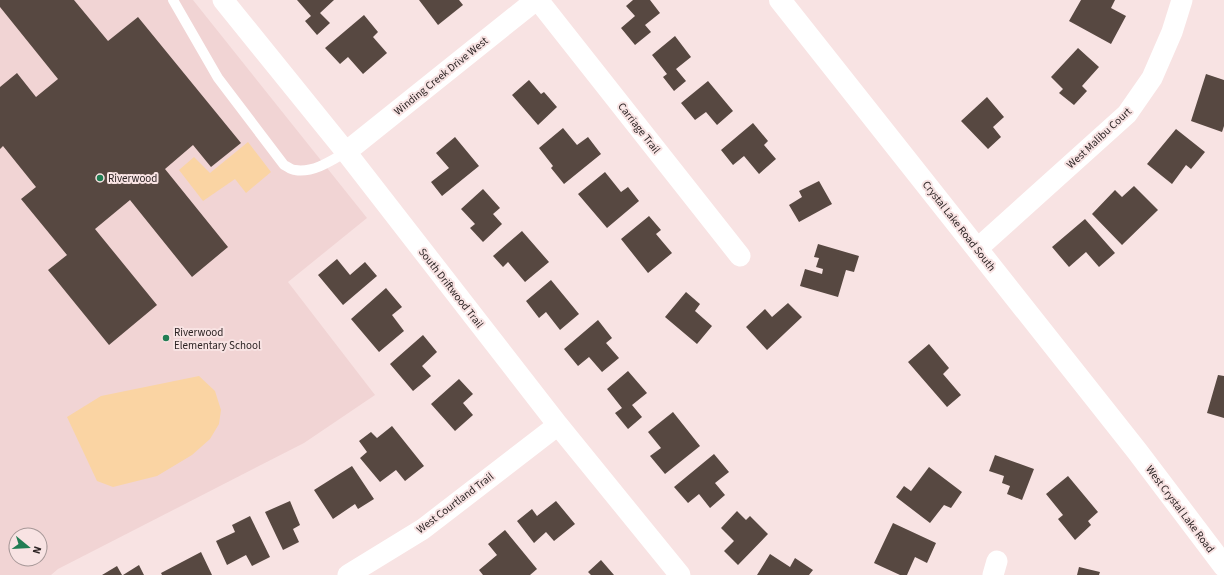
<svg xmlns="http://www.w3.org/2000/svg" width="1224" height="575" font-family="'Source Sans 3',sans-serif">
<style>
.built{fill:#f1d4d4;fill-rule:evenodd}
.green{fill:#fad4a3}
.building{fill:#574841}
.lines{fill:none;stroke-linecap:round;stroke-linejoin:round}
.lane{stroke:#fff;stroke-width:10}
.street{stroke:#fff;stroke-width:21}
.secondary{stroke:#fff;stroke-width:22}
.poi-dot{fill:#217d53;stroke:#f8e3e3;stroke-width:1.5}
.labels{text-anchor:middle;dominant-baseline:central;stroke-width:4;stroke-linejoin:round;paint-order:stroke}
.street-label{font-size:11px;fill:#2c2424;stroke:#f8e3e3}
.poi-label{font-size:11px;fill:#2c2424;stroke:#f8e3e3;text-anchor:start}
</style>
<rect width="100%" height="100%" fill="#f8e3e3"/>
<path class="built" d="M0,0h193l174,218 -79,64 87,113 -71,48 -246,126 -7,6h-51zM16,535h24v24h-24z"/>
<path class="green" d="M248,142l23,30 -25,21 -11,-14 -32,22 -24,-31 15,-13 16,16z
M199,376l16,15 6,19 -2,14 -9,15 -18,16 -35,21 -44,11 -16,-6 -30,-64 34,-21z"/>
<path class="building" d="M0,0h74l34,41 30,-24 103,126 -30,24 -18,-22 -28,24 63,78 -36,30 -62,-77 -35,29 62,76 -48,40 -61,-75 19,-15 -46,-56 15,-12 -33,-41 -3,3v-62l17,-14 19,24 22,-18 -58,-72z
M297,0h37l-14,13 10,10 -13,12 -12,-14 6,-5z
M419,0h40l4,5 -25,20z
M633,0h17l10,13 -15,12 6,7 -16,13 -14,-17 14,-12 -9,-10z
M1081,0h34l-4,8 15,8 -15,28 -42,-23z
M364,15l14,17 -5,5 14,16 -24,21 -15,-17 -8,7 -15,-16z
M675,36l16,21 -15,12 10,12 -12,10 -11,-14 4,-3 -15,-19z
M1078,48l21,19 -17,19 5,5 -13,14 -15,-12 4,-4 -12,-12z
M1206,74l18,6v46l-2,6 -31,-11z
M529,80l12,14 3,-2 13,15 -19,18 -26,-30z
M708,81l25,30 -16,14 -11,-13 -11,8 -14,-17z
M987,97l17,20 -11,10 8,10 -13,12 -27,-28z
M753,123l15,18 -4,4 12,14 -17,15 -15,-18 -11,9 -12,-15z
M563,128l14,17 11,-8 13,17 -37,30 -13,-16 2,-2 -14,-18z
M1176,129l29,23 -14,17 -5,-4 -14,19 -25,-20z
M455,137l24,29 -37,30 -11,-14 18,-14 -13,-15z
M605,172l16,20 7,-5 11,14 -32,27 -29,-34z
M819,181l13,23 -33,18 -10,-17 13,-8 -3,-6z
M1134,186l24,24 -36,35 -30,-31 23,-24 7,7z
M483,189l17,19 -7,6 9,10 -19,18 -13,-14 5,-4 -14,-15z
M649,216l12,14 -5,4 16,19 -24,20 -27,-34z
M1085,219l30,34 -16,14 -13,-15 -17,15 -17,-20z
M522,231l27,31 -24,20 -17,-20 -5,5 -10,-11z
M818,244l41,12 -5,16 -8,-2 -8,27 -38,-11 5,-17 17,5 1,-5 -7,-2 3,-9 -5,-1z
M337,259l13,16 15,-13 12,14 -34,29 -25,-30z
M551,280l28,34 -19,16 -14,-18 -7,6 -13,-17z
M386,288l16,19 -10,8 12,16 -25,21 -28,-33z
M686,292l14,12 -5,7 17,15 -15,18 -32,-27z
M788,303l14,14 -35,33 -21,-23 19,-18 7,8z
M598,320l14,18 -6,5 13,15 -17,14 -13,-15 -11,9 -14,-17z
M423,335l14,17 -15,14 9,10 -18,15 -23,-27z
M929,344l20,24 -6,6 18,21 -14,12 -39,-45z
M628,371l19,22 -15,12 10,12 -14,12 -13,-16 7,-5 -15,-19z
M1218,375l6,1v42l-17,-5z
M459,379l14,15 -10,9 10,12 -18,16 -24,-27z
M673,412l27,34 -35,28 -15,-18 11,-8 -13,-16z
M392,426l32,40 -19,15 -9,-11 -16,12 -20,-24 7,-6 -8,-11 12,-9 6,6z
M714,454l15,18 -14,11 10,12 -15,13 -11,-14 -11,9 -14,-16z
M995,455l39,14 -12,31 -15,-6 3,-8 -8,-3 2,-7 -15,-5z
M352,466l22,33 -16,10 -3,-5 -22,15 -19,-29z
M929,467l33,25 -11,16 -7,-3 -14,18 -34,-26 8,-11 7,5z
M1068,476l30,36 -10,9 3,4 -16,15 -17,-21 5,-4 -17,-21z
M290,501l10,24 -7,4 6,13 -16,8 -18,-38z
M556,501l19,23 -21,17 -8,-9 -12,11 -17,-22 15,-12 5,7z
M737,511l9,9 4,-4 18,18 -30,31 -14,-14 10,-10 -13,-13z
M250,516l20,41 -18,9 -6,-11 -19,10 -11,-24 19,-9 -3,-7z
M893,523l43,20 -9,20 -12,-6 -8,18h-7l-26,-12z
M505,530l32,39 -7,6h-47l-4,-5 18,-15 -9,-11z
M201,552l11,23h-50l-1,-2z
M770,554l20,13 5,-9 18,12 -4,5h-52z
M601,560l13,15h-23l-3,-3z
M139,565l5,10h-21z
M117,566l5,9h-20z
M1079,567l21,5 -1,3h-22z"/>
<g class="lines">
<path class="lane" d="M173,0l45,78 66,87c3,1 7,5 11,5 18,3 36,-9 51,-18"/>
<path class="street" d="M223,0l123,152 212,273 122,150
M538,0l202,256
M346,152l190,-152
M977,249l150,-135 25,-36 20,-46 10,-32
M348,575l75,-46 135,-104
M993,575l4,-14"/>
<path class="secondary" d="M780,0l357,451 87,115"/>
</g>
<g class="poi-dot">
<circle cx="100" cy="178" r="4"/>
<circle cx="166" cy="338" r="4"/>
</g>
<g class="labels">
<g class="street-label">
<text transform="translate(441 76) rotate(-39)">Winding Creek Drive West</text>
<text transform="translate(639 128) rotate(52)">Carriage Trail</text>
<text transform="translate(1099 138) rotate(-43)">West Malibu Court</text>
<text transform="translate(959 226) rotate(52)">Crystal Lake Road South</text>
<text transform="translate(451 288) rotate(52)">South Driftwood Trail</text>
<text transform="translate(455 503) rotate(-37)">West Courtland Trail</text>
<text transform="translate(1180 509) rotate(53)">West Crystal Lake Road</text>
</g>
<g class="poi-label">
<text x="108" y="178">Riverwood</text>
<text x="174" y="332">Riverwood<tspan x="174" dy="13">Elementary School</tspan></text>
</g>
</g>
<g transform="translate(28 547) rotate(108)"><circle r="19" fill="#f8e3e3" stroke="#a69797"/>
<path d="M0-3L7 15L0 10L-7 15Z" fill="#217d53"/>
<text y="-6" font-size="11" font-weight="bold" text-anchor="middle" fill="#2c2424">N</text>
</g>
</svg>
